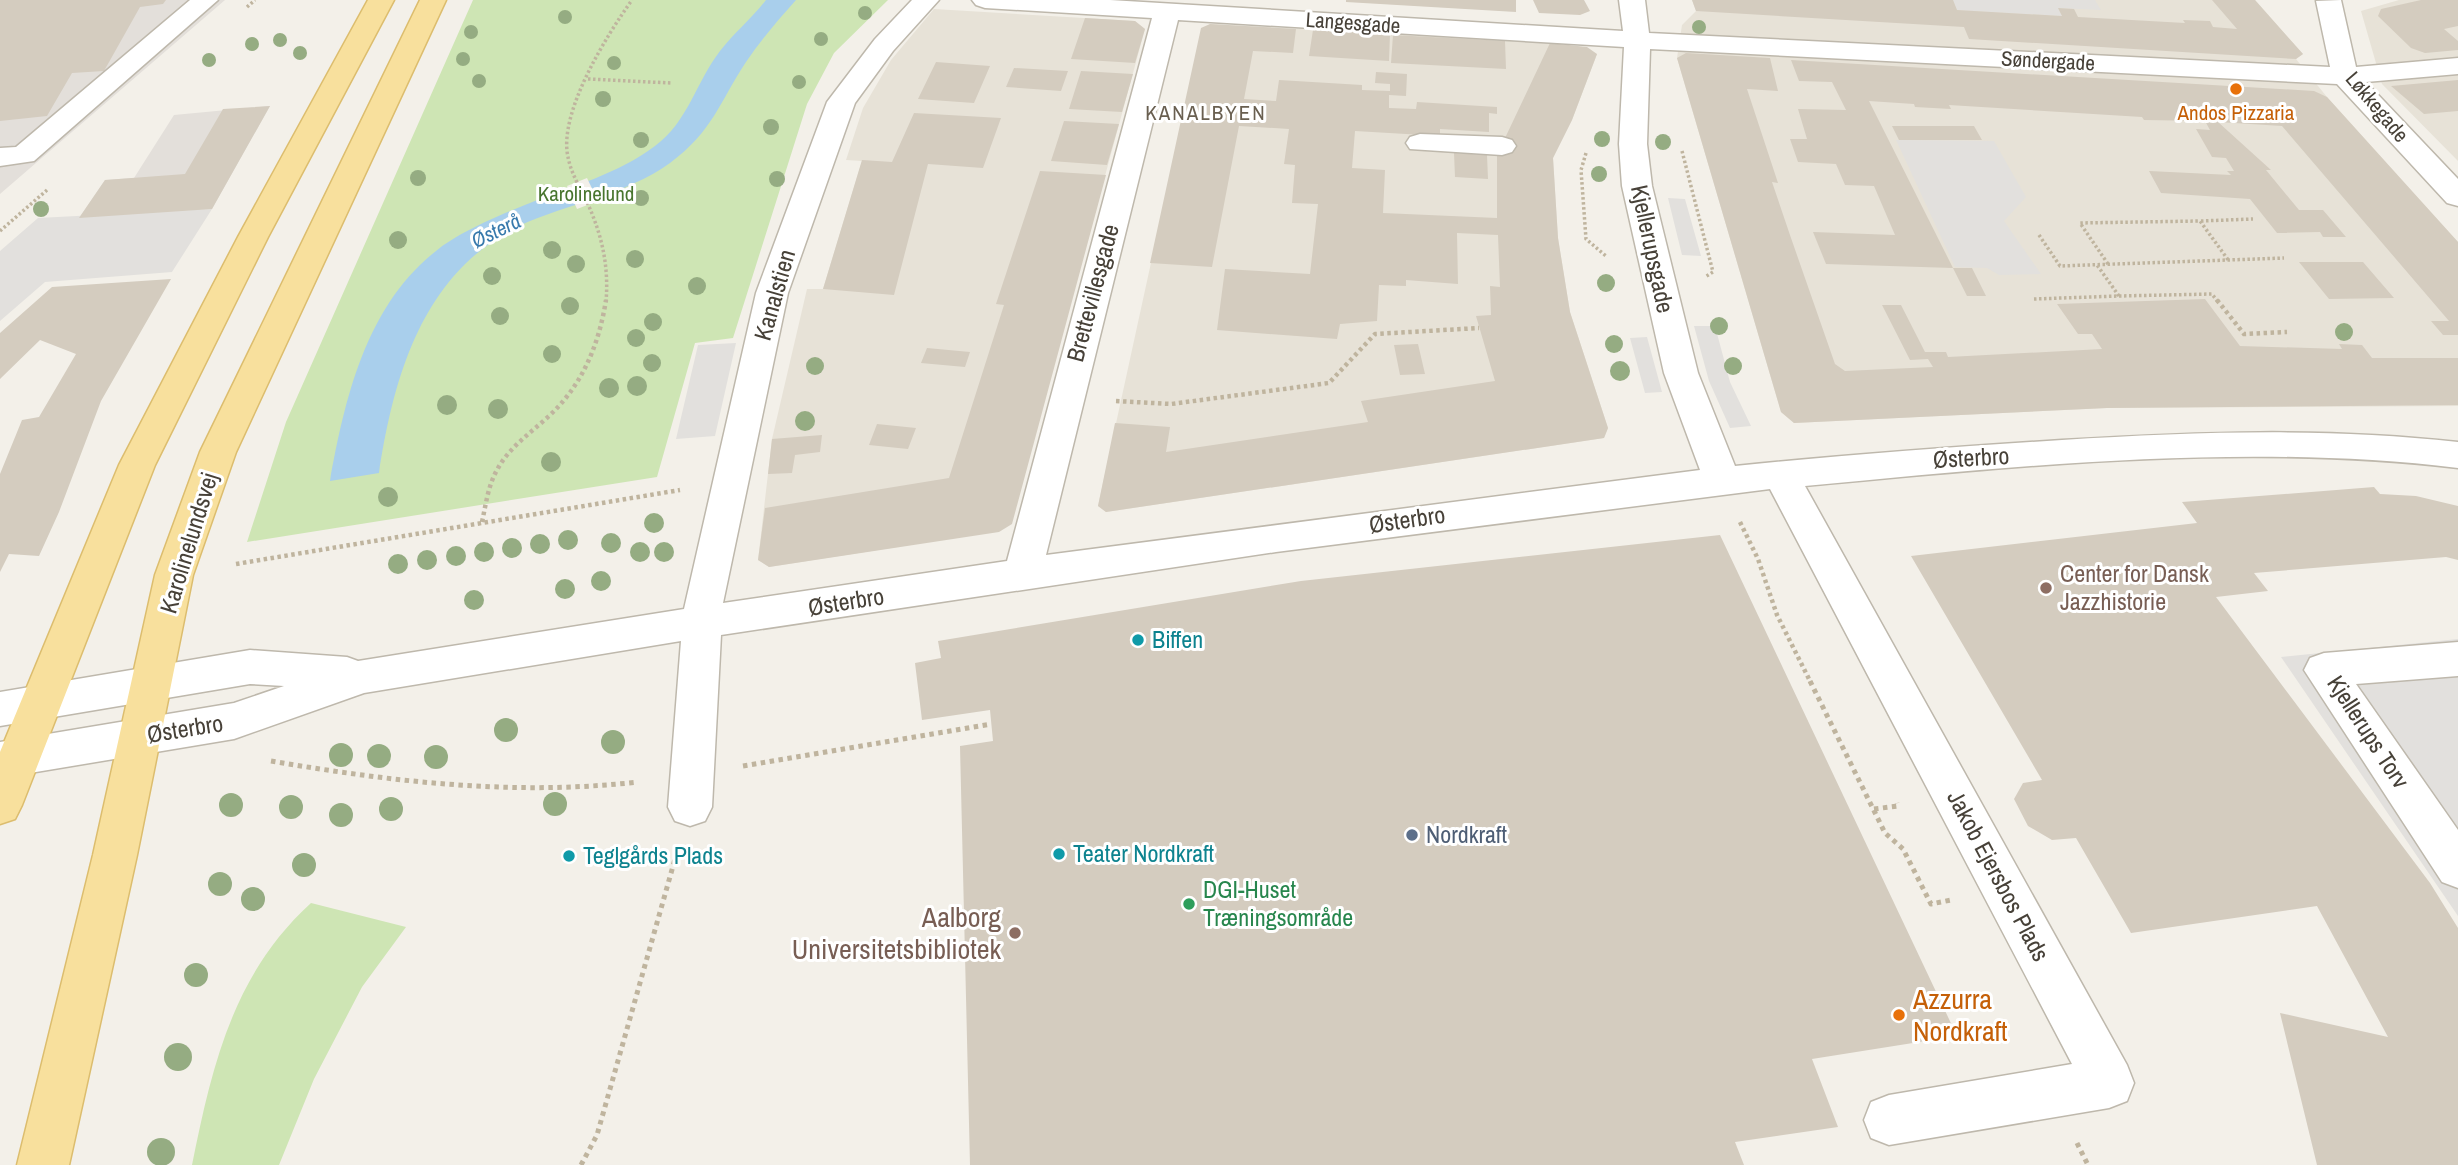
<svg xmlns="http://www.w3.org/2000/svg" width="2458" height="1165" viewBox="0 0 2458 1165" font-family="'Archivo Narrow',sans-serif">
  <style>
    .residential { fill: #e7e2d7 }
    .industrial { fill: #e3dfda }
    .green { fill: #cee5b4 }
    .parking { fill: #e2e0dd }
    .water { fill: #a9cfec }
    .pier { fill: #f3f0e9 }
    .building { fill: #d4ccbf }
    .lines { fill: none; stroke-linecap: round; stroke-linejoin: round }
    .minor-casing { stroke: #beb8ac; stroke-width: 3 }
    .major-casing { stroke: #dcbd6e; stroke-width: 3 }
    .path-far2 { stroke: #bfb49e; stroke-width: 3.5; stroke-dasharray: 2.5 2.5; stroke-linecap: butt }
    .path-far1 { stroke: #bfb49e; stroke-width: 4.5; stroke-dasharray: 3.5 3.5; stroke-linecap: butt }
    .path { stroke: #bfb49e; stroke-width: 5; stroke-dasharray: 4.5 4.5; stroke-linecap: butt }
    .minor { fill: #fff; fill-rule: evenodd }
    .major { fill: #f8e09d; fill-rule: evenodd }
    .tree { fill: #95ac82 }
    .food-dot { fill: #e8710a; stroke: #fff; stroke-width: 2.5 }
    .education-dot { fill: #8d6e63; stroke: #fff; stroke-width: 2.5 }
    .culture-dot { fill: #0f9aa8; stroke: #fff; stroke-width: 2.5 }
    .service-dot { fill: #5c6f8a; stroke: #fff; stroke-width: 2.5 }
    .leisure-dot { fill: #2e9e5b; stroke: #fff; stroke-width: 2.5 }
    .labels { text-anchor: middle; stroke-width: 6; stroke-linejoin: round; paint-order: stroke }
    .far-street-label { font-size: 21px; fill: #474138; stroke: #fff }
    .far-neighbourhood-label { font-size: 21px; letter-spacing: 2px; fill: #695f50; stroke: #fff }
    .far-food-label { font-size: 21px; fill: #c56008; stroke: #fff }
    .far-park-label { font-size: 21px; fill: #48752e; stroke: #fff }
    .far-water-label { font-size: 21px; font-style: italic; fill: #3779ac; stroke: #fff }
    .street-label { font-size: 24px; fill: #474138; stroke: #fff }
    .education-label { font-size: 24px; fill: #785e54; stroke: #fff; text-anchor: start }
    .culture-label { font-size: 24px; fill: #0d838f; stroke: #fff; text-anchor: start }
    .service-label { font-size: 24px; fill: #4e5e75; stroke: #fff; text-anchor: start }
    .leisure-label { font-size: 24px; fill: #27864d; stroke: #fff; text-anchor: start }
    .near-education-label { font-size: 28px; fill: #785e54; stroke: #fff; text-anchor: end }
    .near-food-label { font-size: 28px; fill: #c56008; stroke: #fff; text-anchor: start }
  </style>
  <rect width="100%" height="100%" fill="#f3f0e9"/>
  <path class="residential" d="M1692 0H2255L2303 54 2296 59 2327 97 2458 242V406L2107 408 1794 423 1781 412 1677 58 1682 25 1696 11Z
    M2399 0H2458V161L2382 84 2361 11Z
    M934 9 1135 21 1145 29 1047 389 897 547 769 567 758 560 772 439 807 289H823L862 161 846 160 863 108 891 60Z
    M1210 24 1550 43 1597 54 1572 120 1553 158 1558 238 1570 312 1608 428 1604 438 1106 512 1098 506 1198 47Z"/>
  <path class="industrial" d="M0 0H225L0 194Z
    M270 106 212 209 79 218 105 180 134 178 174 115Z"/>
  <path class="green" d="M473 0H888L834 53 807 104 733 338 695 343 657 477 247 542 286 422Z
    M311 903 406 927 362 987 314 1079 279 1165H192C212 1066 233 974 311 903Z"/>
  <path class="parking" d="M1953 0H2095L2101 10 2058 8 2062 16 1957 10Z
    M1896 140 1994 141 2026 197 2004 221 2041 274 1999 275 1987 268 1955 267Z
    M1668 198 1685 199 1701 256 1682 255Z
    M212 209 172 272 45 282 0 321V251L38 218Z
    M1694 326H1715L1730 382 1751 426 1730 428 1709 381Z
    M1647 337 1662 392 1645 393 1630 338Z
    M736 343 715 436 676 439 698 345Z
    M2458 639V916L2281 657Z"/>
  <path class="water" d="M766 0H796C778 20 761 40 746 62 719 103 713 131 670 163 626 195 568 203 519 226 423 273 394 375 379 473L330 481C345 398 366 306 436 251 459 232 502 214 530 203 572 186 618 174 655 146 688 122 696 82 720 51 734 33 752 18 766 0Z"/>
  <path class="pier" d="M587 178 598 201 577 209 567 186Z"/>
  <path class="building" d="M0 0H166L163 4 140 7 104 71 72 73 47 116 0 121Z
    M1346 0H1516V12L1346 2Z
    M1533 0H1584L1590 11 1580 15 1539 13Z
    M1692 0H1953L1957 10 2062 16 2058 8 2074 9 2078 17 2185 23 2183 20 2210 21 2213 27 2237 29 2212 0H2255L2303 54 2296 59 1969 39 1964 27 1696 11Z
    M2421 0H2458V26L2444 29 2458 41V50L2425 53 2411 48 2378 16 2381 9Z
    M1085 18 1135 21 1145 29 1135 63 1071 59Z
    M1210 24 1296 29 1293 53 1253 51 1244 99 1276 101 1279 80 1362 85V90L1390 91V84L1375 83 1376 72 1407 74 1406 96 1389 95V108L1416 109 1417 102 1497 107V114L1489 113V132L1440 129V136L1355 131 1352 168 1385 170 1383 213 1497 218V155L1550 43 1587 47 1597 54 1572 120 1553 158 1558 238 1570 312 1608 428 1604 438 1106 512 1098 506 1115 423 1170 427 1166 452 1368 422 1361 401 1495 381 1476 316 1491 315 1490 286 1500 287 1498 235 1457 233 1458 284 1406 280V286L1379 285 1377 321 1340 324 1337 339 1217 330 1225 269 1310 274 1318 204 1292 203 1295 165 1284 164 1289 129 1239 126 1212 267 1150 263 1201 28Z
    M1313 30 1390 34 1389 61 1309 56Z
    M1393 35 1505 41 1506 69 1391 63Z
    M1686 53 1770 58 1778 91 1747 89 1778 183 1772 182 1791 238 1835 364 1845 371 1933 367 1928 359 1910 360 1882 305H1901L1925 352H1946L1948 357 2102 349 2092 334H2078L2057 304 2205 299 2240 346 2342 349 2339 344 2362 345 2372 358H2458V405L2107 408 1794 423 1781 412 1677 58Z
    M1791 60 2314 91 2327 97 2458 242V335H2443L2431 321H2449L2282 126 2218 122 2271 170H2266L2299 210H2323L2346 237H2323L2320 232 2277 233 2250 199 2161 193 2149 171 2231 175 2227 171H2234L2226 158 2212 157 2196 129 2210 130 2205 121 2144 120 2142 117 1949 105 1951 109 1915 107 1914 104 1869 101 1953 268 1826 264 1813 232 1895 235 1874 186 1845 185 1836 164 1798 162 1790 139H1807L1798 109 1846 110 1832 82 1799 81Z
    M936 62 990 66 974 103 918 99Z
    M1014 68 1068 71 1061 91 1006 87Z
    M1081 71 1133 74 1122 112 1069 109Z
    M2458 80V111L2424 114 2391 86Z
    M270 106 212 209 79 218 105 180 185 174 223 109Z
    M914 113 1001 118 983 168 928 164 894 295 823 289 862 160 892 162Z
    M1064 121 1119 124 1107 165 1051 161Z
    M1892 126H1974L1982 140H1899Z
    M1454 153 1487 155 1488 179 1455 177Z
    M1040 171 1106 175 1012 524 999 532 769 567 758 560 765 508 949 478 1004 305 996 304Z
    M2299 262H2363L2394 298 2329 299Z
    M1953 268H1972L1986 296H1967Z
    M171 279 101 401 59 512 39 556 9 554 0 572V474L22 420 39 417 76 354 40 340 0 379V333L52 287Z
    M1418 344 1425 374 1400 375 1394 345Z
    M927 348 970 352 965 367 921 363Z
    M877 424 916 428 908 449 869 445Z
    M822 435 820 452 795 455 792 473 768 474 772 439Z
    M2374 487 2380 494 2416 496 2458 506V560L2446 557 2254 573 2268 591 2216 597 2430 883 2458 928V1165H2317L2280 1013 2388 1037 2317 906 2131 933 2076 838 2052 840 2028 826 2014 799 2023 783 2042 780 1911 556 2197 523 2182 502Z
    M1720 535 1957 1036 1812 1059 1838 1127 1735 1142 1744 1165H970L960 746 993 741 990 710 922 720 915 663 941 658 938 641 1301 581Z"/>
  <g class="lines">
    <defs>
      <path id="minor" d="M190 0H218L34 161 0 166V148L16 147Z
        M912 0H939L893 51 855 103 788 293 723 603 1007 561 1152 18 985 8 976 5 972 0H1110L1623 31 1619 0H1645L1649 33 2330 67 2316 1 2341 0 2356 67 2458 58V74L2366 82 2458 179V206L2447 203 2337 84 1650 49 1647 144 1652 186 1698 373 1735 466C1843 455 1953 447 2062 440 2194 432 2326 427 2458 442V468C2244 442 2019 466 1805 486L2127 1065 2134 1083 2127 1101 2109 1108 1889 1145 1871 1138 1864 1120 1871 1102 1889 1095 2072 1064 1770 489 1276 552 721 635 712 807 705 821 690 826 675 821 668 807 681 641 364 693 234 739 0 778V742L234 703 284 686 250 684 0 726V692L250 650 347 657 358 661 684 609 756 293 827 102 875 39ZM1178 20 1624 47 1619 144 1622 186 1664 373 1700 470 1046 555Z
        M1420 134 1502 137 1512 140 1516 146 1512 152 1502 155 1410 149 1406 143 1410 137Z
        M2458 642V676L2356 684 2458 830V888L2442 882 2304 670 2310 658 2324 653Z"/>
      <path id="major" d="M368 0H394L268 237 155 465 22 805 15 819 0 824V752L119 465 238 237Z
        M420 0H446L236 452 193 575 137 855 69 1165H17L93 855 155 575 200 452Z"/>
    </defs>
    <use href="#minor" class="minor-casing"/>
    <use href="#major" class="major-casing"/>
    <path class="path-far2" d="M247 7 255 0
      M588 79 671 83
      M1682 151 1713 272 1705 277
      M1586 153 1581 170 1586 239 1606 256
      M2201 221 2253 219
      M0 231 47 190
      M2039 235 2060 266 2284 258
      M2108 264 2080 223 2200 221 2229 261
      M2119 296 2212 294 2218 302
      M2034 299 2119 296 2097 265
      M606 302C609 266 602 235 587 202 580 188 571 173 568 157 558 113 607 35 632 0"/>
    <path class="path-far1" d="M2217 300 2244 334 2287 332
      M1116 401 1171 404 1329 383 1375 334 1479 328
      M482 522C486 504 488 486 497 470 509 447 531 433 550 415 583 384 599 344 606 300
      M1740 522 1758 559 1777 615 1811 683
      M236 564 680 490"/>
    <path class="path" d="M1810 681 1885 833 1903 849 1931 904 1951 900
      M271 761C394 782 514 796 638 782
      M743 766 991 724
      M1874 809 1898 806 1897 803
      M2077 1143 2088 1165
      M581 1165 597 1135 677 852"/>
    <use href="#minor" class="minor"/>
    <use href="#major" class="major"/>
  </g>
  <g class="tree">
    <circle cx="865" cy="13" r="7"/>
    <circle cx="565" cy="17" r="7"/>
    <circle cx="1699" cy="27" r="7"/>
    <circle cx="471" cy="32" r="7"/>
    <circle cx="821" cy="39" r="7"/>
    <circle cx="280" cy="40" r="7"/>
    <circle cx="252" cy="44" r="7"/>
    <circle cx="300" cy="53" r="7"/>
    <circle cx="463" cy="59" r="7"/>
    <circle cx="209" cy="60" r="7"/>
    <circle cx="614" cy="63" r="7"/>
    <circle cx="479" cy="81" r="7"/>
    <circle cx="799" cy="82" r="7"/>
    <circle cx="603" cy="99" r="8"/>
    <circle cx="771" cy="127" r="8"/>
    <circle cx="1602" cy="139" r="8"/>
    <circle cx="641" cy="140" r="8"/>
    <circle cx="1663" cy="142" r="8"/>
    <circle cx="1599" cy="174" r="8"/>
    <circle cx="418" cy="178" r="8"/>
    <circle cx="777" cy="179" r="8"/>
    <circle cx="641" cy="198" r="8"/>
    <circle cx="41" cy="209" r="8"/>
    <circle cx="398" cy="240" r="9"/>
    <circle cx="552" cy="250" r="9"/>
    <circle cx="635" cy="259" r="9"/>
    <circle cx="576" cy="264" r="9"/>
    <circle cx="492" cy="276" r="9"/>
    <circle cx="1606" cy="283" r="9"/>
    <circle cx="697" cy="286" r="9"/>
    <circle cx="570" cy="306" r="9"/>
    <circle cx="500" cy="316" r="9"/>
    <circle cx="653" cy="322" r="9"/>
    <circle cx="1719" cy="326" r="9"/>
    <circle cx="2344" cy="332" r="9"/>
    <circle cx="636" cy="338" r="9"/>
    <circle cx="1614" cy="344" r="9"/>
    <circle cx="552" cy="354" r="9"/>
    <circle cx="652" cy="363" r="9"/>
    <circle cx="815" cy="366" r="9"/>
    <circle cx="1733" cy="366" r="9"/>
    <circle cx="1620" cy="371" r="10"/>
    <circle cx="637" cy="386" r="10"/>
    <circle cx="609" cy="388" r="10"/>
    <circle cx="447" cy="405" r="10"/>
    <circle cx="498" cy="409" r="10"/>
    <circle cx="805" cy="421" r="10"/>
    <circle cx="551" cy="462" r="10"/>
    <circle cx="388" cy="497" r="10"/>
    <circle cx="654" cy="523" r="10"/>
    <circle cx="568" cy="540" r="10"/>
    <circle cx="611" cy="543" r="10"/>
    <circle cx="540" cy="544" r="10"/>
    <circle cx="512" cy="548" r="10"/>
    <circle cx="484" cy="552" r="10"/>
    <circle cx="640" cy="552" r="10"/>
    <circle cx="664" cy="552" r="10"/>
    <circle cx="456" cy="556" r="10"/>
    <circle cx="427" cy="560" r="10"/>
    <circle cx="398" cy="564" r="10"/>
    <circle cx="601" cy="581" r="10"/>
    <circle cx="565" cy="589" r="10"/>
    <circle cx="474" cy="600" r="10"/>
    <circle cx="506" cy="730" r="12"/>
    <circle cx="613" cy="742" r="12"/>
    <circle cx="341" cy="755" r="12"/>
    <circle cx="379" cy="756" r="12"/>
    <circle cx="436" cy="757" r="12"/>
    <circle cx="555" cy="804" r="12"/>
    <circle cx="231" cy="805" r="12"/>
    <circle cx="291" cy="807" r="12"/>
    <circle cx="391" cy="809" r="12"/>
    <circle cx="341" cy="815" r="12"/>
    <circle cx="304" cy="865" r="12"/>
    <circle cx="220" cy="884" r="12"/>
    <circle cx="253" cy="899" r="12"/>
    <circle cx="196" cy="975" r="12"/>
    <circle cx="178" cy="1057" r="14"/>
    <circle cx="161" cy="1152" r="14"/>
  </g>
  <g class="food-dot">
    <circle cx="2236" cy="89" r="7"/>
    <circle cx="1899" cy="1015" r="7"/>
  </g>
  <g class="education-dot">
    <circle cx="2046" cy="588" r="7"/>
    <circle cx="1015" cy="933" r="7"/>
  </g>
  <g class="culture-dot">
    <circle cx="1138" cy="640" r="7"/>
    <circle cx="1059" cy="854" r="7"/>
    <circle cx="569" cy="856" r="7"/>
  </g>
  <circle class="service-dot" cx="1412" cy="835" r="7"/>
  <circle class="leisure-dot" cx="1189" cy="904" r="7"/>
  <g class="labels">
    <g class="far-street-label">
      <text transform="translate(1353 23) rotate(4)" y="7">Langesgade</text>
      <text transform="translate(2048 61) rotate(3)" y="7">Søndergade</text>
      <text transform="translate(2377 107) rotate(50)" y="7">Løkkegade</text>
    </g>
    <g class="far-neighbourhood-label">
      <text x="1206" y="120">KANALBYEN</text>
    </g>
    <g class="far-food-label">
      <text x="2236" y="120">Andos Pizzaria</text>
    </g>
    <g class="far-park-label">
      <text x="586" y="201">Karolinelund</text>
    </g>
    <g class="far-water-label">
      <text transform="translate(496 231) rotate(-26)" y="7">Østerå</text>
    </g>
    <g class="street-label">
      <text transform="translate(1652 249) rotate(78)" y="8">Kjellerupsgade</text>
      <text transform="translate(1093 293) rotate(-75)" y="8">Brettevillesgade</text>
      <text transform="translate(775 295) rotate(-74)" y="8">Kanalstien</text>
      <text transform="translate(1971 458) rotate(-3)" y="8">Østerbro</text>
      <text transform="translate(1407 520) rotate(-8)" y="8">Østerbro</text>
      <text transform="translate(189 543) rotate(-73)" y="8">Karolinelundsvej</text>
      <text transform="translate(846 602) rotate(-9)" y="8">Østerbro</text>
      <text transform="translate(185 729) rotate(-9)" y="8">Østerbro</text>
      <text transform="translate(2368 732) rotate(57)" y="8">Kjellerups Torv</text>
      <text transform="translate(1998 876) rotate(62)" y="8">Jakob Ejersbos Plads</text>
    </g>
    <g class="education-label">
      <text x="2060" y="582">Center for Dansk<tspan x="2060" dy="28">Jazzhistorie</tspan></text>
    </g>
    <g class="culture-label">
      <text x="1152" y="648">Biffen</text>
      <text x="1073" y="862">Teater Nordkraft</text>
      <text x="583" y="864">Teglgårds Plads</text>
    </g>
    <g class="service-label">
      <text x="1426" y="843">Nordkraft</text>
    </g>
    <g class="leisure-label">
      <text x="1203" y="898">DGI-Huset<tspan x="1203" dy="28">Træningsområde</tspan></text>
    </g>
    <g class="near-education-label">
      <text x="1001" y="927">Aalborg<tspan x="1001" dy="32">Universitetsbibliotek</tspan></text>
    </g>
    <g class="near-food-label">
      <text x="1913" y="1009">Azzurra<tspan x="1913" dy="32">Nordkraft</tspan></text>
    </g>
  </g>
</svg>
